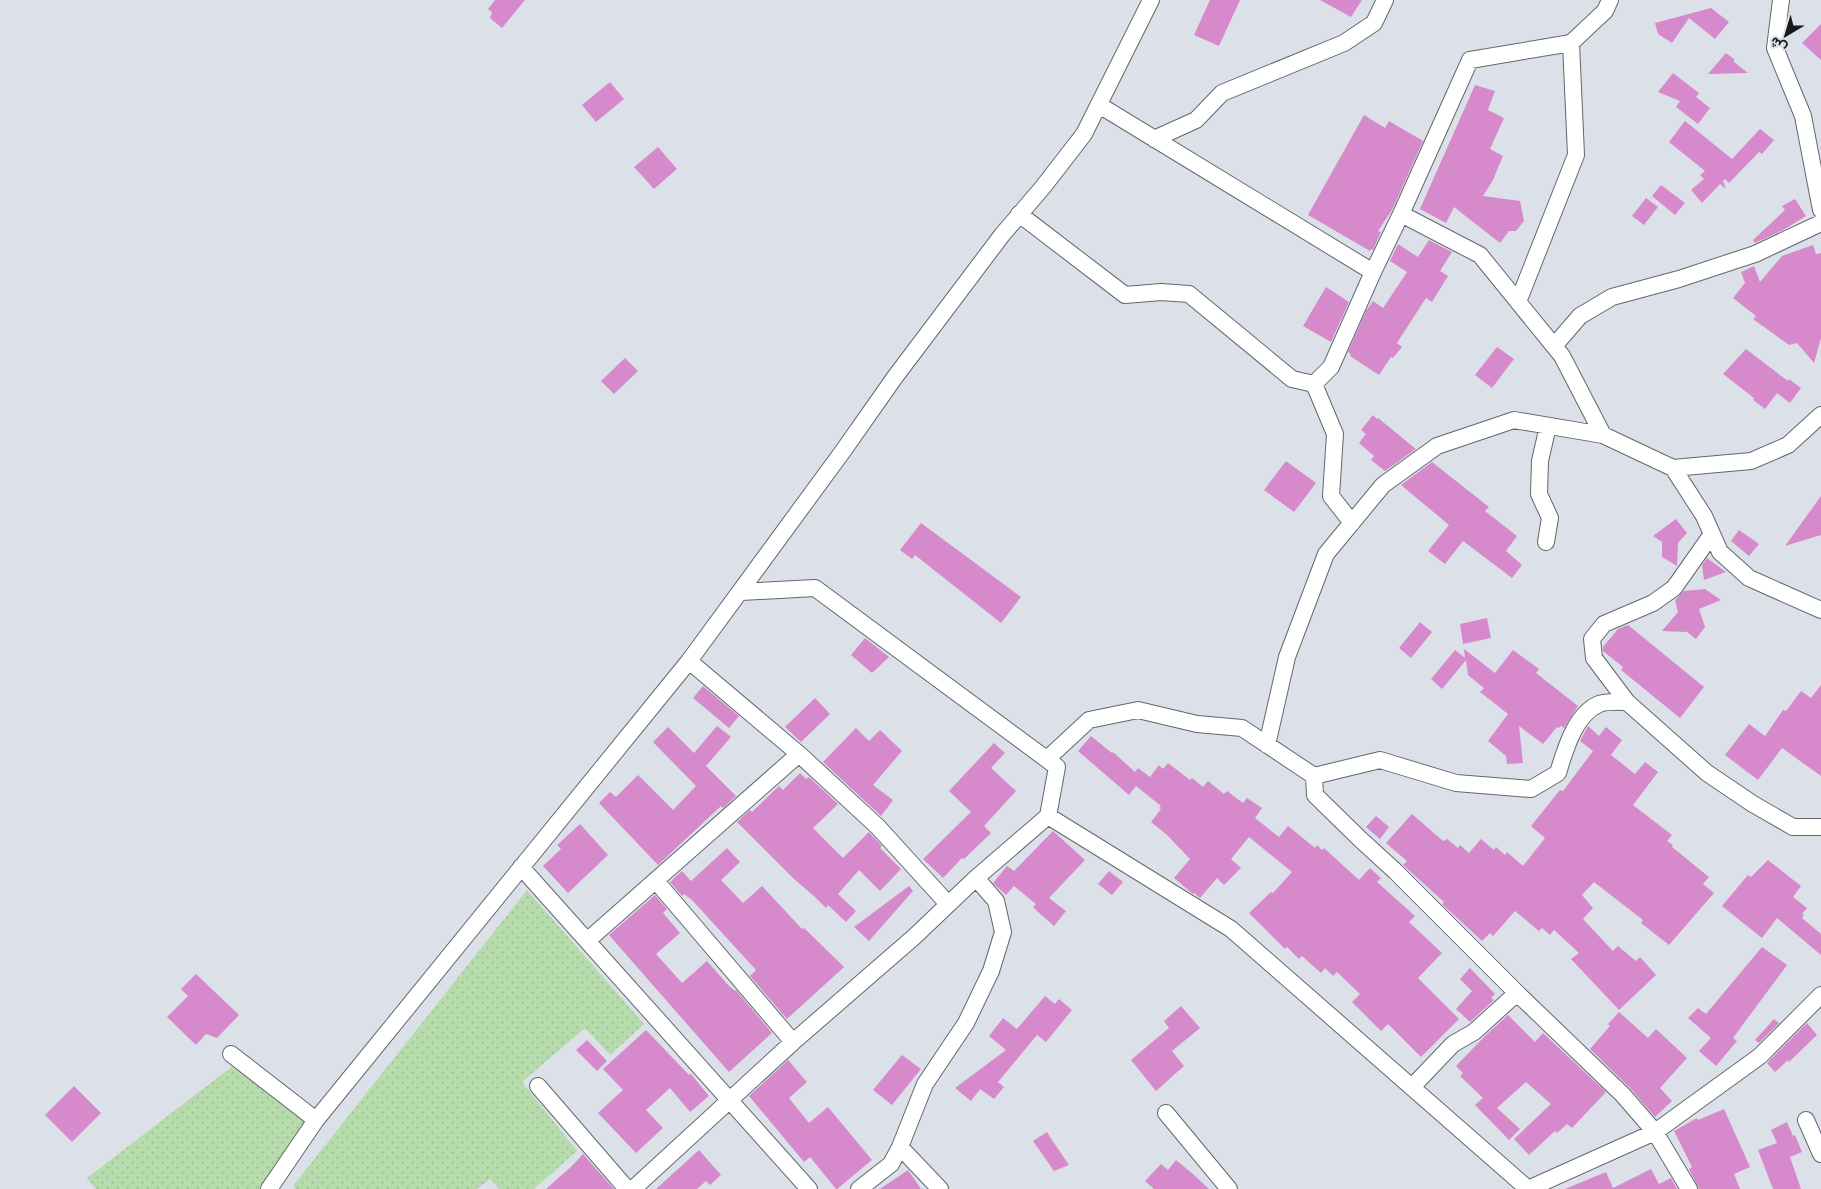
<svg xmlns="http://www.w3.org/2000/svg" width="1821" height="1189" viewBox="0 0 1821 1189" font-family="'Source Sans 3',Vazirmatn,sans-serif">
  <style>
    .green { fill: url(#green-dots) }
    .building { fill: #d689cb }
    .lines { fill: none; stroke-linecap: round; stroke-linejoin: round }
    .street-casing { stroke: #62676e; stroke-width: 18 }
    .street { stroke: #fff; stroke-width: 16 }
  </style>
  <defs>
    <pattern id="green-dots" width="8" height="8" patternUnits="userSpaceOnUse" patternTransform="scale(1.25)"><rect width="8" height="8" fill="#b6dcac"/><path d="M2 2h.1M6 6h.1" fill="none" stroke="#9cbc93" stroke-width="1.8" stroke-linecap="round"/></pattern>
  </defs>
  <rect width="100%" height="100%" fill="#dce1e9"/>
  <path class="green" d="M527 890 644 1024 610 1055 585 1028 522 1082 577 1151 534 1189H499L490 1179 477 1189H296L293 1186Z
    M234 1065 307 1124 261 1189H96L87 1178Z"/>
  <path class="building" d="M495 0H525L502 28 490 18 492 12 488 9Z
    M1210 0H1240L1219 46 1194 35Z
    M1320 0H1362L1351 17Z
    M1711 8 1729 22 1715 39 1689 18 1672 43 1658 34 1655 23Z
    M1821 24V60L1802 43Z
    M1726 53 1734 59V62L1748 73 1708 74Z
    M1673 73 1699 93 1696 97 1710 108 1698 124 1676 107 1680 101 1658 92Z
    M610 82 624 99 596 122 582 105Z
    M1475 85 1495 91 1488 110 1504 118 1490 149 1503 156 1493 180 1483 196 1520 201 1524 221 1516 231H1509L1500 243 1454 207 1446 223 1420 209Z
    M1364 115 1385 128 1389 121 1423 141 1392 210 1378 231 1381 232 1373 250 1371 249 1370 251 1308 215Z
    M1685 121 1732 159 1760 129 1774 140 1762 154 1759 152 1729 183 1725 179 1723 181 1726 189 1720 184 1702 203 1691 190 1704 179 1700 175 1705 171 1669 142Z
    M658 147 677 169 654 189 634 167Z
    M1661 185 1685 203 1675 215 1652 196Z
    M1646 198 1658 207 1644 225 1632 216Z
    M1795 199 1806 216 1783 230 1755 243 1753 240 1785 210 1782 206Z
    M1429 240 1452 252 1440 271 1448 276 1432 302 1426 298 1397 343 1402 347 1393 358 1391 357 1379 375 1350 356 1351 354 1348 352 1366 311 1373 301 1383 308 1407 272 1390 261 1398 244 1418 257Z
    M1813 245 1816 254 1821 253V338L1814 363 1797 343 1789 345 1753 319 1756 316 1733 298 1745 283 1741 272 1754 266 1760 282 1782 256Z
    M1326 287 1349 302 1331 342 1303 326Z
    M1497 347 1514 359 1492 388 1475 375Z
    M1746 349 1788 381 1789 379 1801 388 1790 403 1777 393 1765 409 1753 400 1754 398 1723 374Z
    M625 358 638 371 614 394 601 381Z
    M1373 415 1377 419 1378 418 1416 449 1385 471 1371 460 1374 456 1359 443 1366 434 1361 430Z
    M1286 461 1316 483 1294 512 1264 490Z
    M1432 462 1489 507 1485 511 1517 536 1506 551 1522 565 1512 578 1463 541 1445 564 1428 551 1449 525 1401 485Z
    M1821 496V535L1785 546Z
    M1676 519 1687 533 1678 543 1677 566 1662 557V542L1653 536Z
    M921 523 1021 597 1001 623 915 555 912 559 900 550Z
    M1739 530 1759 544 1749 556 1731 541Z
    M1707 558 1726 572 1704 580 1702 565Z
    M1705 589 1721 600 1699 609 1705 627 1696 639 1687 632 1662 631 1678 612 1675 600 1684 591Z
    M1487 618 1491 638 1463 644 1460 624Z
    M1420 622 1432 632 1411 658 1399 648Z
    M1628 625 1704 687 1680 718 1621 670 1623 667 1603 651V647L1618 629Z
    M865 638 889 657 872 673 851 655Z
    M1464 649 1495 673 1513 650 1539 669 1536 673 1578 706 1564 728 1561 726 1559 728 1557 727 1543 744 1519 726 1523 763 1507 764 1506 756 1488 741 1508 714 1480 692 1484 688 1468 675 1466 660 1442 689 1431 679 1455 650 1465 658Z
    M1821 685V776L1782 748 1758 780 1725 755 1749 724 1765 736 1783 710 1786 711 1801 691 1811 698Z
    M703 686 739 716 729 728 693 698Z
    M815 698 830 714 801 742 785 727Z
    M717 726 731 737 706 766 736 796 723 808 721 806 658 865 599 803 610 792 616 797 638 775 673 810 696 786 653 742 668 727 694 753Z
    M1588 726 1599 736 1606 727 1622 740 1611 755 1635 774 1645 762 1658 772 1633 805 1672 835 1667 841 1673 845 1672 847 1709 877 1703 884 1714 893 1669 945 1641 923 1643 920 1594 882 1582 895 1593 908 1583 919 1613 951 1618 946 1636 961 1640 957 1656 975 1619 1010 1571 959 1579 953 1554 930 1550 935 1542 928 1539 931 1515 911 1493 936 1490 933 1482 941 1442 904 1444 902 1403 865 1407 861 1386 843 1412 814 1443 841 1447 839 1458 848 1460 845 1469 853 1481 839 1494 850 1496 847 1505 855 1507 852 1523 866 1545 838 1531 826 1560 790 1563 791 1593 751 1580 741Z
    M856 728 869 741 880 730 902 751 873 785 893 800 881 816 823 762Z
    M1091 736 1112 753 1113 752 1135 772 1138 768 1150 777 1159 765 1163 769 1168 763 1190 780 1192 778 1203 787 1208 781 1224 794 1227 791 1243 803 1247 798 1262 808 1255 818 1279 837 1288 826 1315 848 1317 845 1322 850 1324 848 1359 880 1370 868 1381 878 1377 882 1415 916 1409 922 1442 953 1418 978 1459 1019 1421 1057 1388 1024 1381 1031 1352 1002 1360 994 1337 972 1333 976 1325 968 1321 973 1302 956 1299 959 1287 947 1285 949 1249 913 1271 892 1273 893 1292 872 1249 837 1231 859 1241 868 1224 885 1217 878 1200 898 1194 893 1193 894 1174 878 1190 859 1167 835 1151 822 1161 809 1159 808 1161 806 1136 786 1129 795 1078 751Z
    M994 743 1005 753 991 768 1016 791 984 826 991 833 964 859 962 858 943 878 923 859 971 812 949 791Z
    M800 773 806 779 809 777 838 804 813 828 843 858 869 832 882 846 880 848 901 869 880 891 859 870 838 894 856 911 846 922 828 905 826 908 815 897 794 879 737 822 750 810 752 812 779 786 783 790Z
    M1376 816 1389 827 1380 839 1366 827Z
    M580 824 608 855 568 893 543 866 561 849 557 845Z
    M1053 831 1085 860 1049 898 1066 911 1054 926 1037 911 1033 907 1036 904 1014 886 1006 895 993 883 1007 866 1014 871Z
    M727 848 740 862 721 880 743 903 762 886 802 929 804 928 844 967 787 1019 750 976 756 970 692 900 684 894 682 896 670 882 682 871 691 881Z
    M1768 860 1801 886 1793 897 1807 908 1802 914 1804 915 1802 918 1821 934V955L1777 918 1762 938 1722 906 1748 875 1751 877Z
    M1109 871 1123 882 1112 895 1098 884Z
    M909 886 913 891 869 941 854 927Z
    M655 895 667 909 663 913 680 933 656 954 682 983 707 961 728 985 735 991 736 990 772 1033 729 1072 609 935Z
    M1762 947 1787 965 1733 1038 1737 1041 1716 1066 1699 1051 1711 1038 1688 1018 1698 1008 1706 1014Z
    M1470 968 1495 994 1491 998 1494 1000 1470 1022 1456 1009 1472 991 1460 979Z
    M196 974 239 1015 217 1038 206 1034 196 1045 167 1017 188 996 181 989Z
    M1045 996 1055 1004 1059 999 1072 1010 1046 1042 1037 1035 998 1082 1004 1087 994 1099 980 1089 971 1101 955 1088 1006 1050 989 1036 1003 1018 1017 1029Z
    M1181 1006 1200 1028 1172 1051 1184 1066 1156 1091 1131 1060 1169 1028 1164 1021Z
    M1619 1012 1648 1038 1656 1029 1687 1058 1660 1088 1672 1101 1655 1117 1630 1088 1590 1049 1610 1026 1608 1024Z
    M1508 1015 1535 1042 1543 1033 1606 1092 1572 1128 1567 1124 1557 1133 1555 1131 1529 1155 1514 1139 1551 1104 1526 1082 1497 1108 1520 1129 1509 1140 1475 1105 1483 1098 1460 1076 1463 1073 1456 1066 1485 1036Z
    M1774 1019 1779 1023 1759 1043 1755 1040Z
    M1807 1023 1817 1035 1789 1062 1788 1060 1775 1072 1767 1063Z
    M646 1030 689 1075 691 1074 709 1096 690 1112 670 1088 646 1110 663 1128 636 1153 598 1113 623 1090 603 1069Z
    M587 1040 607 1061 597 1071 576 1050Z
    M902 1055 921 1069 892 1105 873 1090Z
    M788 1060 807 1082 789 1098 809 1123 828 1107 872 1160 837 1189H836L810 1157 804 1162 749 1096Z
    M74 1086 101 1113 72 1142 45 1115Z
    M1724 1109 1750 1167 1734 1174 1740 1189H1699L1689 1169 1692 1167 1674 1131 1697 1118 1698 1120Z
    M1787 1122 1793 1136 1795 1135 1802 1152 1790 1157 1801 1189H1773L1758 1150 1777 1143 1771 1130Z
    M1047 1132 1052 1140 1069 1165 1054 1171 1033 1141Z
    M699 1150 721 1175 710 1185 706 1181 697 1189H656Z
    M583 1154 614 1189H546L573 1165Z
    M1176 1160 1194 1175 1209 1189H1154L1145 1181 1161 1164 1168 1170Z
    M1651 1169 1659 1184 1671 1178 1677 1189H1565L1606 1172 1613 1188Z
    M908 1170 921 1189H880Z"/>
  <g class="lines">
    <defs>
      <path id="street" d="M1781 0 1775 48 1803 116 1821 210
        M1099 105 1373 272 1401 214 1480 255 1562 356 1603 435
        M1154 139 1196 120 1222 93 1344 43 1374 23 1385 0
        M1019 214 1125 295 1161 292 1189 294 1292 379 1314 384 1331 367 1373 272
        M1401 214 1470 60 1571 43
        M1518 302 1576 155 1571 43 1605 11 1610 0
        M1554 346 1580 316 1612 297 1679 279 1755 254 1821 223
        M1314 384 1335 434 1331 496 1352 523
        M1673 468 1704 516 1720 552 1749 578 1821 610
        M1546 542 1550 518 1539 494 1540 461 1548 426
        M689 661 799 754 878 827 948 904
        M1627 702 1594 658 1592 639 1604 624 1653 603 1674 588 1712 534
        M1267 745 1287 657 1326 554 1383 485 1437 446 1514 420 1603 435 1673 468 1751 461 1788 445 1821 415
        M1047 759 1089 720 1138 710 1197 724 1242 728 1314 776 1315 795 1360 839 1395 871 1517 993 1623 1095 1655 1132 1689 1189
        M1314 776 1380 760 1456 783 1531 789 1558 773C1565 750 1575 714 1599 704 1606 701 1619 702 1627 702L1707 773 1753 804 1793 827H1821
        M1048 816 1231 929 1528 1189
        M521 867 809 1189
        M656 881 793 1042
        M588 940 799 754
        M231 1054 316 1120
        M538 1086 627 1189
        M1412 1087 1453 1044 1474 1032 1517 993
        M1166 1113 1229 1189
        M1806 1120 1821 1154
        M900 1147 940 1189
        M269 1189 316 1120 689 661 843 451 895 377 1002 235 1043 187 1084 134 1151 0
        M633 1189 793 1042 914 937 976 878 1048 816 1057 767 815 588 741 592
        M859 1189 891 1164 900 1147 925 1084 966 1023 991 971 1003 932 996 901 976 878
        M1528 1189 1655 1132 1760 1056 1821 995"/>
    </defs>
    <use href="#street" class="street-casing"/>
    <use href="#street" class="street"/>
  </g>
  <g transform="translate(1786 35) rotate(218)" stroke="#dce1e9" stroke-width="4" paint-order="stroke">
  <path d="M0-4L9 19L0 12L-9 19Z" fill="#17191c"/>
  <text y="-8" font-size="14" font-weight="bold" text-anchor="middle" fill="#17191c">ش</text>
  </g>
</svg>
